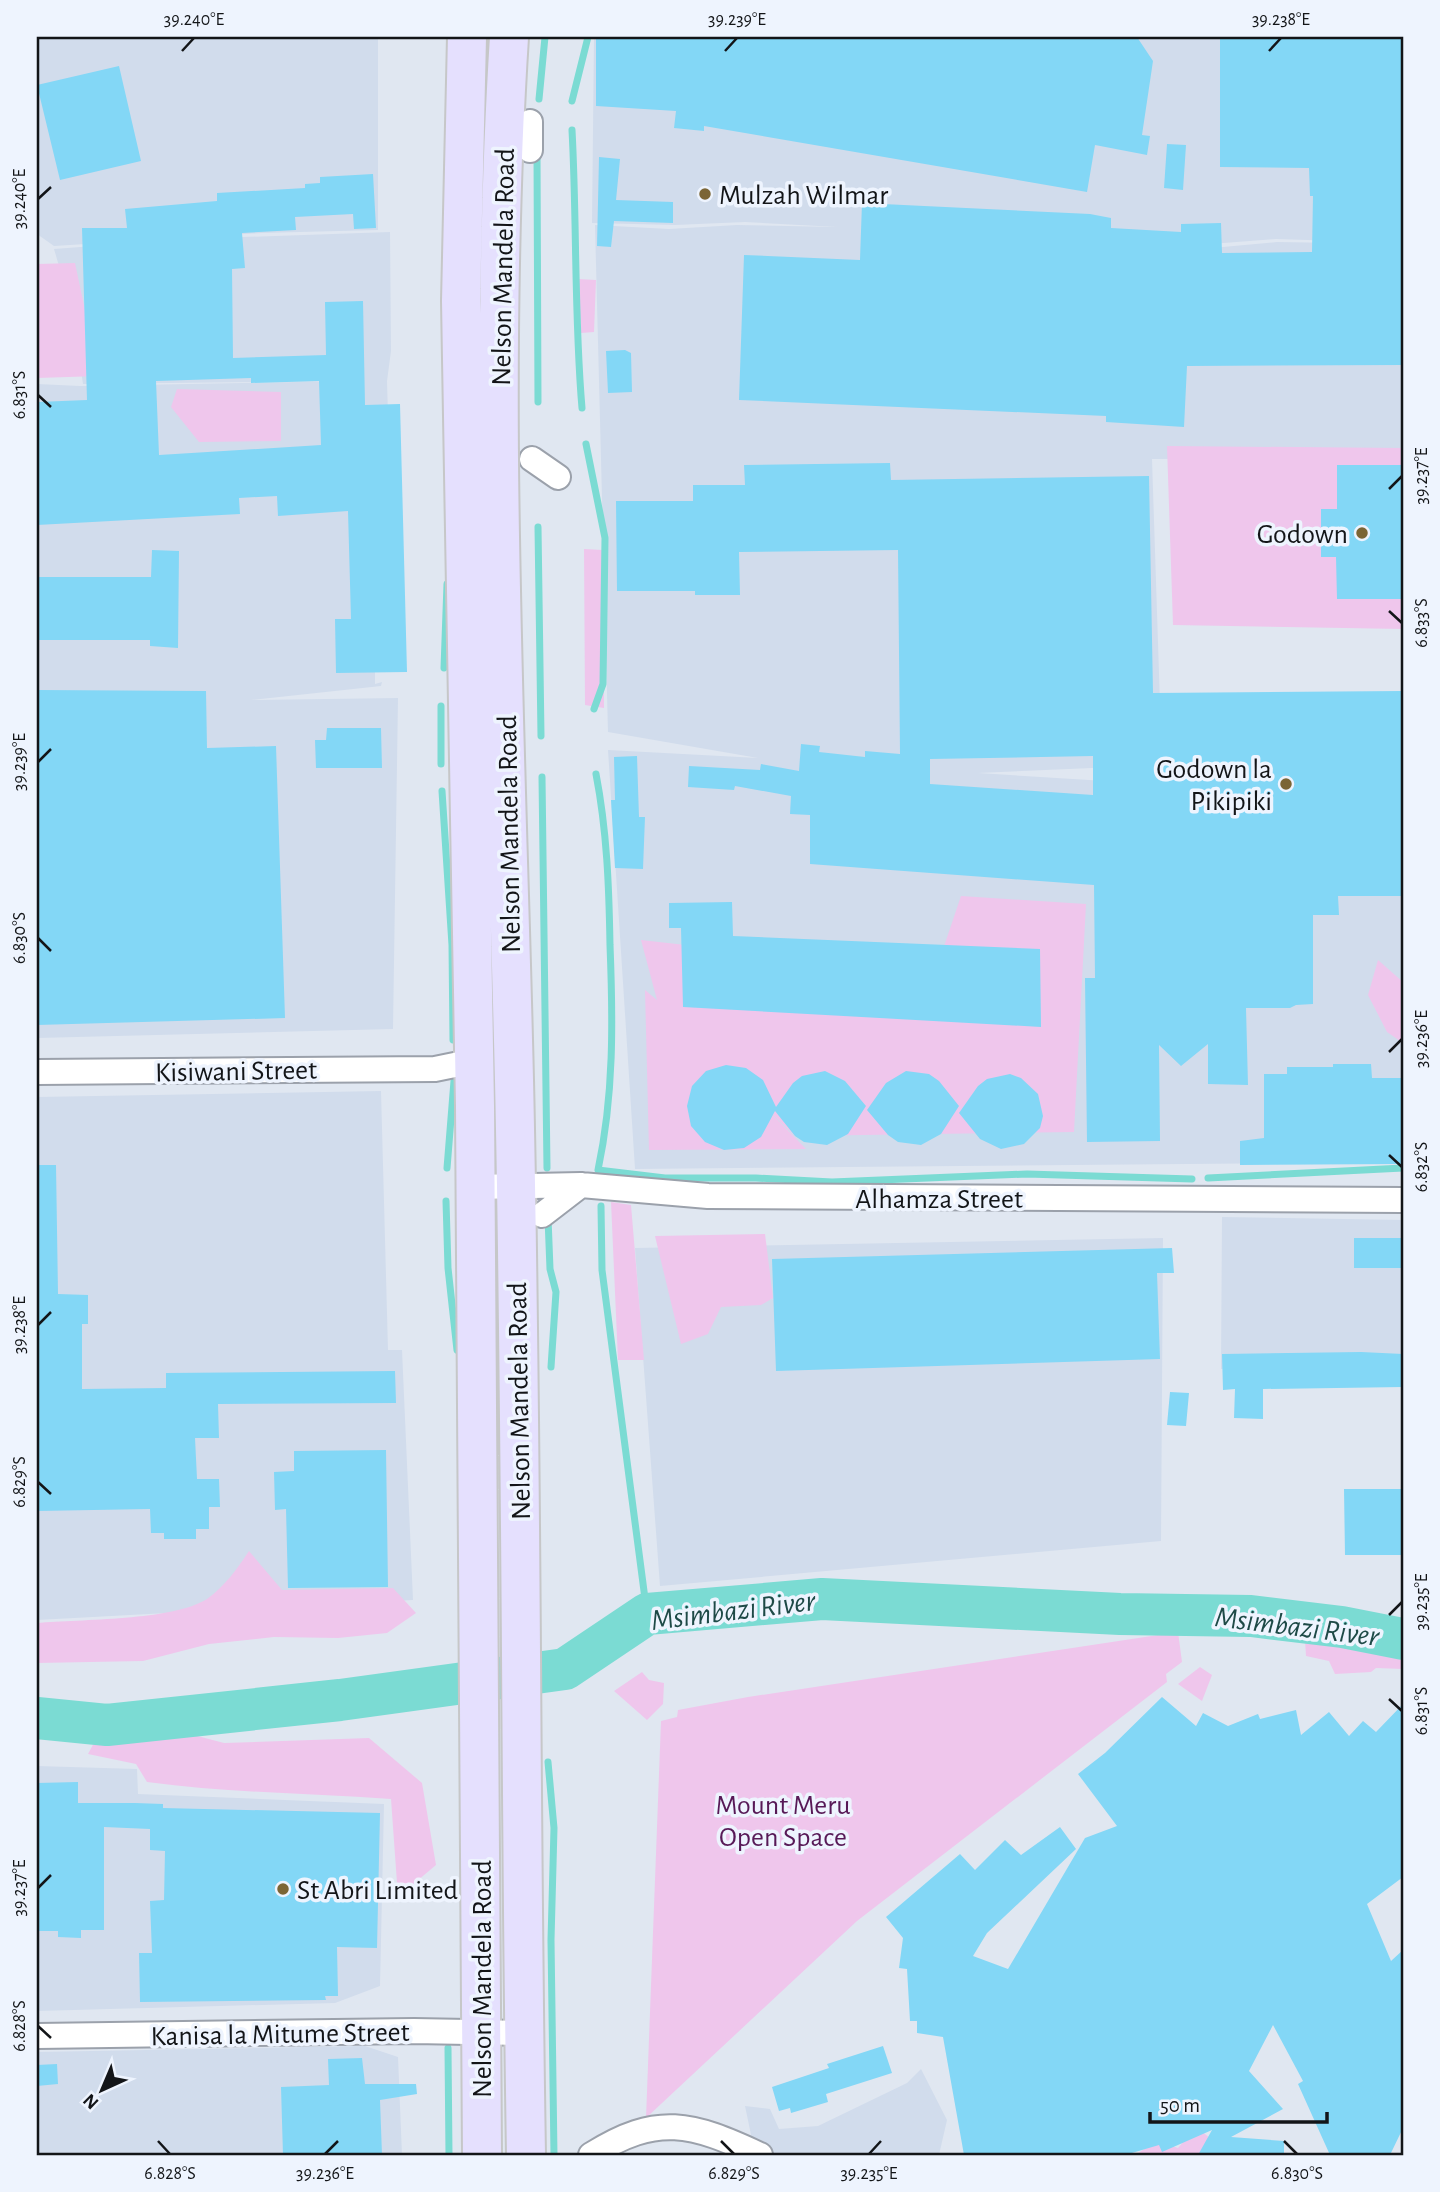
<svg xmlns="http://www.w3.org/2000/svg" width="1440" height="2192" viewBox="0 0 1440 2192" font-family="'Alegreya Sans',sans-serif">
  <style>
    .built { fill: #d1dcec }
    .green { fill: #efc6ec }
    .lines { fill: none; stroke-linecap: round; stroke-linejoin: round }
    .stream { stroke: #7bdbd3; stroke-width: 7 }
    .river { stroke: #7bdbd3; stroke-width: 42 }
    .building { fill: #83d7f6; fill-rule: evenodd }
    .street-casing { stroke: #9ba1ab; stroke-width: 28 }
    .primary-casing { stroke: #c6c7c8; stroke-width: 42 }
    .street { stroke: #fff; stroke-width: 24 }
    .primary { stroke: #e5e0fe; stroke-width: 38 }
    .ticks { fill: none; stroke: #131518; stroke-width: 2.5 }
    .poi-dot { fill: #7b6535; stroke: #eef4fe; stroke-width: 2.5 }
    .labels { text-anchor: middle; stroke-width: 7; stroke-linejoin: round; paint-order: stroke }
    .poi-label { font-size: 28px; fill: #131518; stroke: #eef4fe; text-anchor: start }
    .street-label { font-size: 28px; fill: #131518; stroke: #eef4fe }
    .park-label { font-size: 28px; fill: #571957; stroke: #eef4fe }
    .water-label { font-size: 30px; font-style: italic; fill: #1e4a47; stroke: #eef4fe }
    .neatline { fill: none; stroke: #131518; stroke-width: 2.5 }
    .ticks-label { font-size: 18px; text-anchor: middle; fill: #131518 }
  </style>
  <rect width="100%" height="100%" fill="#e0e7f1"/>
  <path class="built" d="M37 37H378V230L261 233 54 246 37 234Z
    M594 37H1403V243L1276 239 1198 245 1168 252 1277 242 1403 244V458L1152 459 1162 765 978 773 1154 784 1166 882 1403 880V1162L635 1169 608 750 758 758 608 732 595 225 669 229 737 225 837 227 745 222 675 225 592 223Z
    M390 232 391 351 387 381 395 659 375 662V684L382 682 381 686 251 700 398 698 393 1029 37 1038V384L80 386 356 381 83 384 72 310 54 249 187 239Z
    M381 1091 388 1350H402L413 1600 37 1620V1097Z
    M1222 1217 1403 1220V1372L1221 1369Z
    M1163 1238 1161 1541 660 1586 635 1248Z
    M37 1766 137 1769 138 1794 384 1804 380 1986 335 2003 37 2011Z
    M365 2046 398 2057 402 2155H37V2052Z
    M921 2069 947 2120 939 2155 755 2154 745 2106 770 2109 779 2129 818 2126 907 2083Z"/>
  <path class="green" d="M75 263 99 376 37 378V264Z
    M578 279 596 280 594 332 581 333Z
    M177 389 281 392V441L199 442 171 407Z
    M1167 446 1403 448V629L1173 625Z
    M584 549 603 550 604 708 585 705Z
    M961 896 1086 904 1074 1132 795 1136 765 1107 806 1149 649 1150 645 990 657 1000 641 940 935 973Z
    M1378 960 1403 982V1043L1387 1032 1368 995Z
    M611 1202 631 1205 644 1360H618Z
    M765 1234 773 1298 761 1305 721 1307 708 1334 681 1344 655 1236Z
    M249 1551 282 1590 393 1588 416 1613 387 1633 338 1638 274 1637 209 1644 143 1661 37 1663V1623C81 1619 172 1621 207 1599 225 1586 237 1569 249 1551Z
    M1178 1632 1182 1662 1166 1674 1167 1682 857 1921 646 2118 661 1721 677 1717 678 1710 748 1697Z
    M1305 1640 1403 1652V1669L1376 1668 1371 1672 1335 1674 1329 1661 1306 1656Z
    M1200 1667 1212 1675 1202 1701 1178 1684Z
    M642 1672 649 1680 664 1683 663 1704 647 1720 614 1691Z
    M110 1713 224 1743 369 1738 422 1783 436 1865 398 1897 391 1799C309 1793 228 1793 147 1782L136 1764 88 1754Z
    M1196 2127 1224 2149 1220 2155H1135L1157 2141 1178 2148Z"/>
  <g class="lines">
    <path class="stream" d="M539 99 545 37
      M572 101 588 37
      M572 130C577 223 574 316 582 408
      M537 151 538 402
      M586 444 605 538 603 684 594 709
      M538 527 541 736
      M444 668 447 584
      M441 764V706
      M596 774C607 831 609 887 610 945 613 1021 614 1095 598 1170L665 1178H756L832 1182 1027 1174 1192 1179
      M542 777 547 1168
      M442 791 452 945 453 1040
      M447 1168 454 1081
      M1208 1178 1403 1168
      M446 1201 448 1268 457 1350
      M601 1206 602 1270 647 1614
      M548 1218 550 1269 556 1292 551 1367
      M548 1762 554 1828 551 1940 554 2155
      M448 2048 449 2155"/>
    <path class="river" d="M37 1718 107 1725 340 1700 565 1669 647 1614 822 1599 1120 1614 1251 1616 1342 1627 1403 1639"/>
  </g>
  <path class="building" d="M596 37H1137L1153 61 1142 135 1150 136 1147 155 1095 145 1087 192 704 126V131L674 128 676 111 596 106Z
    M1220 37H1403V365L1187 366 1184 427 1106 422V416L739 400 744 255 860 260 862 203 1090 214 1111 218V228L1181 232V224L1221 223 1222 253 1312 252 1313 196H1310L1309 168 1220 167Z
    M119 66 141 161 60 180 37 85Z
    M1167 144 1186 145 1183 190 1164 188Z
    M599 157 620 159 616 200 673 202V223L614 221 611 247 597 246Z
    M373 174 376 228 354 229 353 214 295 217 296 230 242 233 245 268 232 269 233 358 326 355 325 302 363 301 365 405 400 404 407 672 336 673 335 619H351L348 511 278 516 277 496 239 498 240 514 37 525V402L87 400 82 228H127L125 209 217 201V193L305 188V184L320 183V177ZM251 378V383L319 381 321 445 159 455 156 381Z
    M625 350 631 353 632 392 608 393 606 351Z
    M890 463 891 480 1149 476 1153 693 1403 691 1401 896H1338L1339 915H1313V1004L1296 1005 1290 1008H1246L1248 1085 1208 1084V1044L1181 1066 1159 1045 1160 1141 1087 1142 1085 978H1095L1094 885 810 864V815L790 814 791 796 735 786 734 790 688 787 689 766 760 770 761 764 799 771 801 744 820 746 819 752 865 757V751L900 754 898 550 739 552 740 595H695V591H617L616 501H693V485H745L744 465ZM1093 756V795L930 784V759Z
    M1337 465H1403V599H1337L1336 557H1321V509H1337Z
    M152 550 179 551 178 648 150 646V640H37V577H151Z
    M37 690 206 691 207 748 276 746 285 1018 37 1025Z
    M327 728H381L382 768H316L315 740H326Z
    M637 756 639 817H645L643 869 615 868 611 800H615L614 757Z
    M732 902 733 936 1040 949 1041 1027 683 1007 681 928H669V903Z
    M1333 1064H1371L1372 1078H1403V1164L1240 1165V1141L1264 1138V1074H1287V1067H1333Z
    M726 1065 746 1068 763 1080 776 1107 793 1083 802 1076 825 1071 845 1081 866 1106 848 1134 827 1145 804 1142 795 1136 775 1111 761 1137 744 1148 724 1150 705 1142 691 1126 687 1106 692 1086 706 1071Z
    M906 1071 929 1074 939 1081 959 1106 941 1134 921 1145 898 1142 888 1135 867 1110 886 1083Z
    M1010 1074 1021 1078 1038 1094 1043 1116 1040 1128 1024 1144 1001 1149 980 1139 959 1113 978 1086 987 1079Z
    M37 1165H56L58 1294 88 1295V1324H82V1389L166 1388V1373L395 1371 396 1403 218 1404 219 1438H195L197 1479H219L220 1507H209V1529H196V1539H164V1533H151L150 1509 37 1511Z
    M1354 1238H1403V1268H1354Z
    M1172 1248 1174 1273H1157L1160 1359 776 1371 772 1259Z
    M1361 1352 1403 1354V1387L1263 1389V1419L1234 1418 1235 1389 1223 1390 1222 1354Z
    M1170 1392 1189 1393 1186 1426 1167 1425Z
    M386 1450 388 1587 288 1588 286 1509 275 1510 274 1472 294 1471V1451Z
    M1344 1489H1403V1555H1345Z
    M1162 1697 1196 1726 1203 1713 1228 1726 1258 1714 1260 1719 1296 1710 1301 1735 1329 1712 1349 1736 1363 1721 1376 1732 1403 1704V1877L1367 1904 1391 1961 1403 1950V2128L1390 2155H1330L1298 2084 1303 2081 1273 2025 1249 2071 1283 2109 1231 2137 1284 2141V2155H1198L1212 2130 1162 2152 1159 2145 1125 2155H964L943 2037 917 2033V2021H910L907 1969 899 1968 903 1938 886 1917 960 1854 975 1870 1005 1840 1021 1855 1060 1827 1076 1849 987 1933 973 1956 1008 1969 1085 1838 1117 1826 1078 1774 1105 1753Z
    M78 1782V1803H135L163 1804V1808L380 1813 377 1948 337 1947 338 1996H325L326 2000 140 2002 139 1953H152L150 1901 164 1900 165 1851 150 1850V1829L104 1827V1930H81V1938L58 1937V1931H37V1783Z
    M883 2046 892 2073 826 2094 828 2102 791 2113 790 2108 779 2111 772 2087 829 2068 827 2064Z
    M362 2058 365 2084H416L417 2094 380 2100 382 2155H283L281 2087 329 2085 328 2059Z
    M57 2064 58 2084 37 2086V2065Z"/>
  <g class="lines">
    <defs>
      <path id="street" d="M530 150V122
        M532 459 558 477
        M37 1072 435 1069 474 1061
        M476 1187 581 1185 708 1196 1403 1200
        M542 1215 581 1185
        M37 2036 414 2031 524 2033
        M591 2155C658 2113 691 2123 760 2155"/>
      <path id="primary" d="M467 37 461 301 475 1106 482 2155
        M509 37C487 383 506 733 514 1080 522 1438 520 1797 526 2155"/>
    </defs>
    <use href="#street" class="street-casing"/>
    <use href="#primary" class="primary-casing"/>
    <use href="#street" class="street"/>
    <use href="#primary" class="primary"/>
  </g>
  <path class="ticks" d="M182 51 194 38M725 51 737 38M1269 51 1281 38M38 199 51 187M38 395 51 407M1389 489 1402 476M1389 611 1402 623M38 762 51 749M38 938 51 951M1389 1052 1402 1039M1389 1155 1402 1167M38 1325 51 1312M38 1482 51 1494M1389 1615 1402 1602M1389 1699 1402 1711M38 1888 51 1875M38 2026 51 2038M158 2141 170 2154M721 2141 734 2154M1284 2141 1297 2154M325 2154 338 2141M869 2154 881 2141"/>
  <g class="poi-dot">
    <circle cx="705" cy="194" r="7"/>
    <circle cx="1362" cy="533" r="7"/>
    <circle cx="1286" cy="784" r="7"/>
    <circle cx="283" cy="1889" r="7"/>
  </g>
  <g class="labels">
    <g class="poi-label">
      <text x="719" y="204">Mulzah Wilmar</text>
      <text x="1348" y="543" text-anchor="end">Godown</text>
      <text x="1272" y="778" text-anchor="end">Godown la<tspan x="1272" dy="32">Pikipiki</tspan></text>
      <text x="297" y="1899">St Abri Limited</text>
    </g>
    <g class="street-label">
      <text transform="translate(502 267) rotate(-89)" y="10">Nelson Mandela Road</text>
      <text transform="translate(508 834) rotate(-91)" y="10">Nelson Mandela Road</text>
      <text transform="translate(236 1070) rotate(-1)" y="10">Kisiwani Street</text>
      <text x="939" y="1208">Alhamza Street</text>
      <text transform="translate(518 1401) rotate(-91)" y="10">Nelson Mandela Road</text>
      <text transform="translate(481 1979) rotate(-90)" y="10">Nelson Mandela Road</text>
      <text transform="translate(280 2033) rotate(-1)" y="10">Kanisa la Mitume Street</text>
    </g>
    <g class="park-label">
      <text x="783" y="1814">Mount Meru<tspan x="783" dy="32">Open Space</tspan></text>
    </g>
    <g class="water-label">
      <text transform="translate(733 1610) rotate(-7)" y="10">Msimbazi River</text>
      <text transform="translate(1297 1626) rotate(7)" y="10">Msimbazi River</text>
    </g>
  </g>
  <rect width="1440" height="2192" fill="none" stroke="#eef4fe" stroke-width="77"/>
  <g transform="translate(102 2090) rotate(224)" stroke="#eef4fe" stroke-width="5" paint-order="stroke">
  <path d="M0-5L12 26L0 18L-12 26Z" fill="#131518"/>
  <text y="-10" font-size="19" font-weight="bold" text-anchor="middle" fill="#131518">N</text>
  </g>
  <path d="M1150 2112v10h177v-10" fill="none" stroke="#131518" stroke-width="3.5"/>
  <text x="1160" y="2112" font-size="21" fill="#131518" stroke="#eef4fe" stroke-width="5" paint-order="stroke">50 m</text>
  <rect x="38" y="38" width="1364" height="2116" class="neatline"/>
  <g class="ticks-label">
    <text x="194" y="25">39.240°E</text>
    <text x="737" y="25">39.239°E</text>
    <text x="1281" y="25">39.238°E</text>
    <text transform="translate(19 199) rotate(-90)" y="6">39.240°E</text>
    <text transform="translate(19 395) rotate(-90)" y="6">6.831°S</text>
    <text transform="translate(1421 476) rotate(-90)" y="6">39.237°E</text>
    <text transform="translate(1421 623) rotate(-90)" y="6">6.833°S</text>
    <text transform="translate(19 762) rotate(-90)" y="6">39.239°E</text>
    <text transform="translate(19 938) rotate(-90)" y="6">6.830°S</text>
    <text transform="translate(1421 1039) rotate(-90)" y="6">39.236°E</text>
    <text transform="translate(1421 1167) rotate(-90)" y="6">6.832°S</text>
    <text transform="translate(19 1325) rotate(-90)" y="6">39.238°E</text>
    <text transform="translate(19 1482) rotate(-90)" y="6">6.829°S</text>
    <text transform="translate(1421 1602) rotate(-90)" y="6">39.235°E</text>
    <text transform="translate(1421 1711) rotate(-90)" y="6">6.831°S</text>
    <text transform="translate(19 1888) rotate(-90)" y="6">39.237°E</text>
    <text transform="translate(19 2026) rotate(-90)" y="6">6.828°S</text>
    <text x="170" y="2179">6.828°S</text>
    <text x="325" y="2179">39.236°E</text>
    <text x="734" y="2179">6.829°S</text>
    <text x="869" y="2179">39.235°E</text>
    <text x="1297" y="2179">6.830°S</text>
  </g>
</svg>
